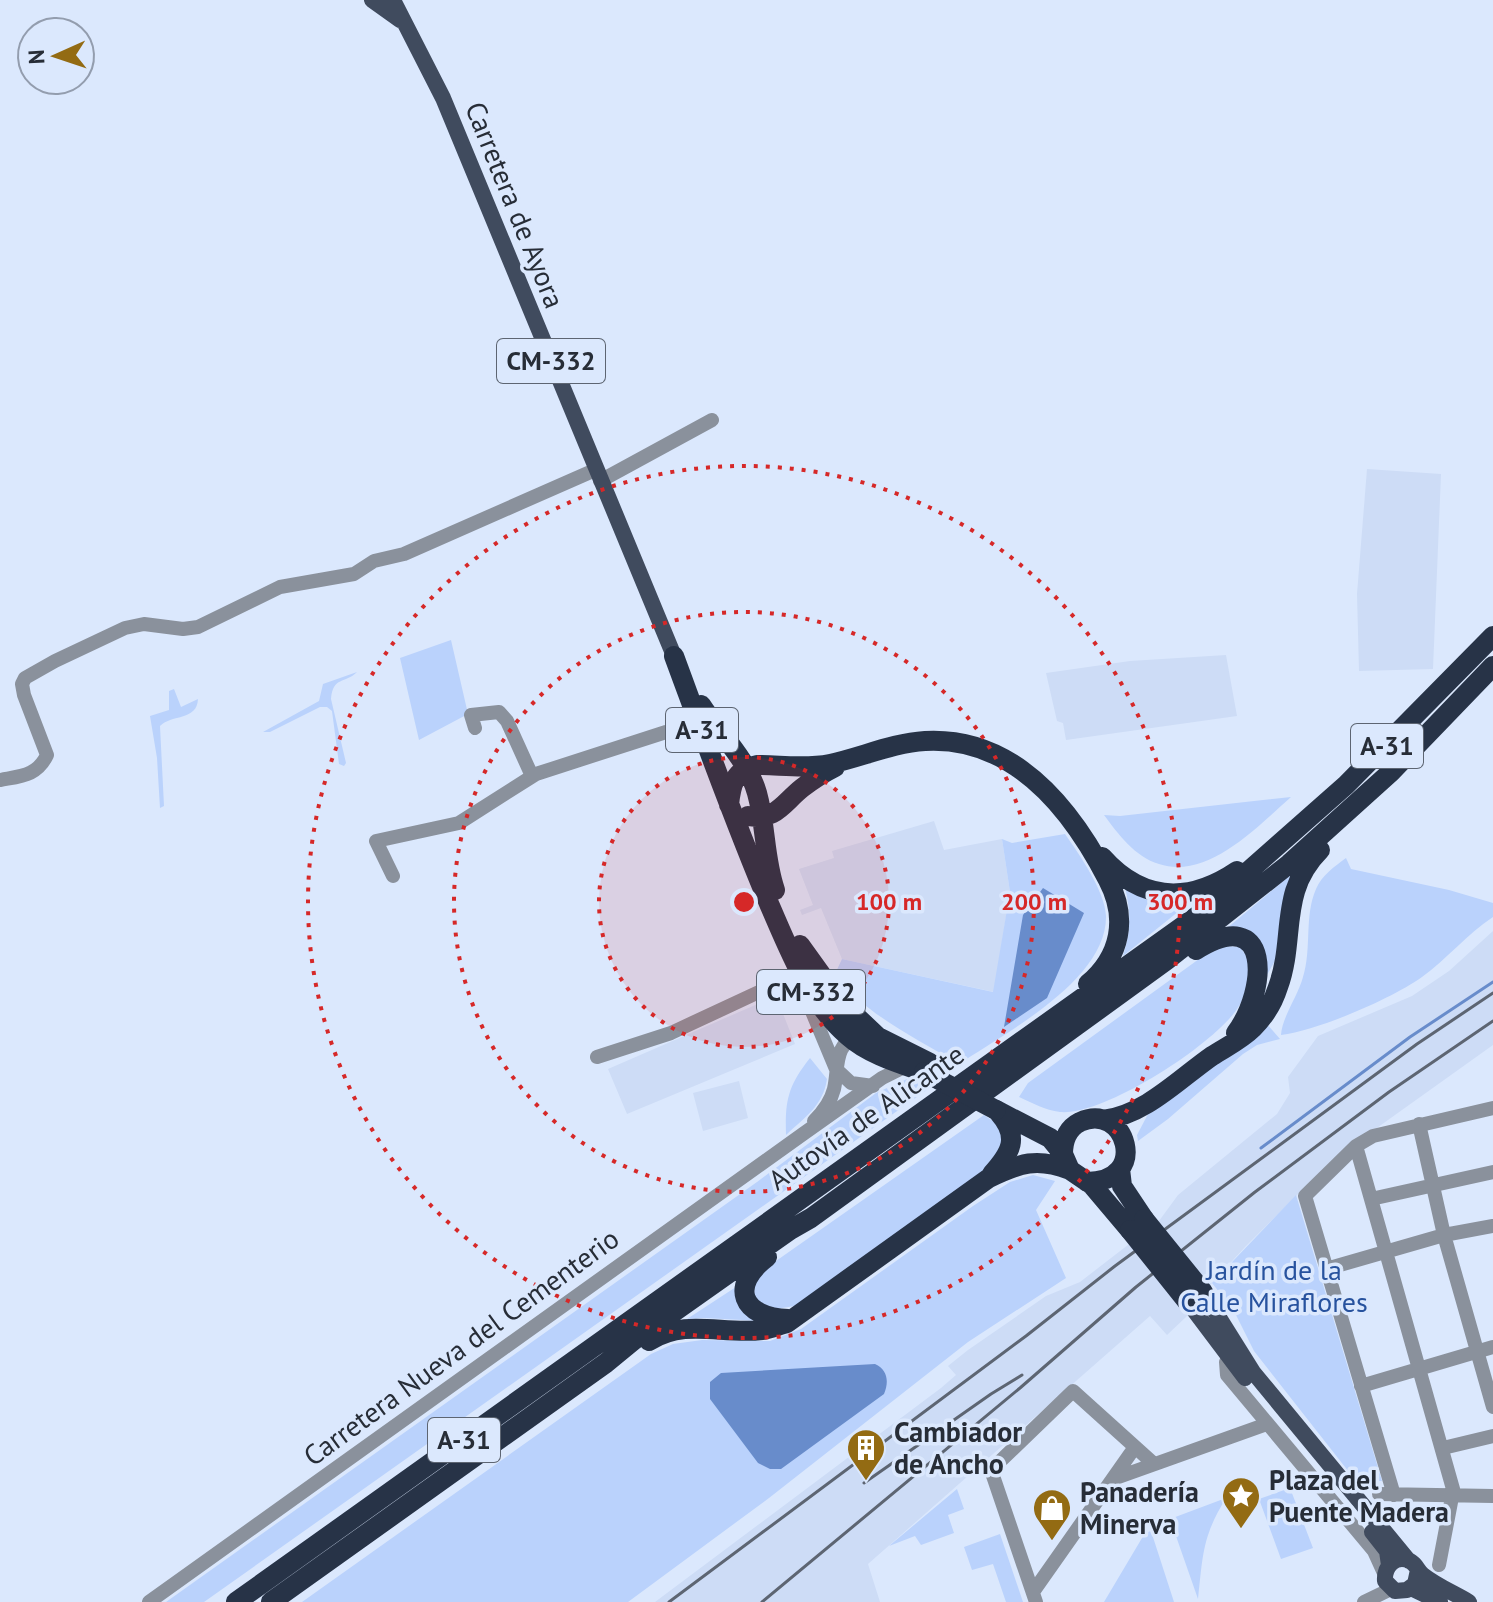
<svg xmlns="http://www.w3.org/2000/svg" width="1493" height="1602" viewBox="0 0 1493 1602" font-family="'PT Sans',sans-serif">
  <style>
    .built { fill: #cddcf6 }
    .green { fill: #bad2fc }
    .water { fill: #688ccb }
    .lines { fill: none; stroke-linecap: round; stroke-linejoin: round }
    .stream { stroke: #688ccb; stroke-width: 3 }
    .minor { stroke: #8a919c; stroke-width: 14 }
    .major { stroke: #404b5e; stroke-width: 16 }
    .highway { stroke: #273347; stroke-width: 20 }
    .rail { stroke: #5d6572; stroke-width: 3 }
    .highway-bridge { stroke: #273347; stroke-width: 20 }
    .ring { fill: none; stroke: #d62828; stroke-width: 4; stroke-dasharray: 4 8 }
    .labels { text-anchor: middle; stroke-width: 7; stroke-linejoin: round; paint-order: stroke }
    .shield { fill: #dbe8fd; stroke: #5d6572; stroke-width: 2 }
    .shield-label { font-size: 26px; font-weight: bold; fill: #272d37 }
    .street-label { font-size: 28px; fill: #272d37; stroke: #dbe8fd }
    .park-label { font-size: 28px; fill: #27529e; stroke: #dbe8fd }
    .poi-label { font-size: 28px; font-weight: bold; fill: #272d37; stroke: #dbe8fd; text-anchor: start }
    .centre { fill: #d62828; stroke: #dbe8fd; stroke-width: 4 }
    .ring-label { font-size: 24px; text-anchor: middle; font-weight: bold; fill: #d62828; stroke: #dbe8fd; stroke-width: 7; stroke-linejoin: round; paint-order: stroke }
  </style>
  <rect width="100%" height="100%" fill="#dbe8fd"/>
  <path class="built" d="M1367 469 1441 474 1433 669 1359 671 1357 594Z
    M1226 655 1237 716 1066 740 1063 723 1057 721 1046 673 1130 661Z
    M934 821 944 850 1002 839 1010 892 994 992 842 959 821 908 802 915 800 910 813 905 799 869 834 858 832 851Z
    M1493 931V1045L1332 1160 1245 1247 1212 1283 1186 1317 1167 1335 1150 1316 868 1564 880 1602H655L941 1388 956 1375 948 1366 968 1350 1046 1296 1080 1282 1159 1221 1178 1195 1277 1114 1290 1093 1288 1077 1318 1036 1412 996 1449 971Z
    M776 996 795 1044 627 1114 608 1069Z
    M739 1081 748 1118 703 1131 693 1093Z"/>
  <path class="green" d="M451 640 468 714 419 740 400 658Z
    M357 672C345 684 333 676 331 699L346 763 344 766 339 764 332 711 327 707H320L270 732H263L319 701 323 684Z
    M174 689 181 707 198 699C197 721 172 714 160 726L164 806 160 808 157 758 150 716 169 710V691Z
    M1291 797C1258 826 1208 880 1159 864 1135 857 1118 834 1104 815L1120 816Z
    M1065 834C1079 854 1105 891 1106 916 1107 980 1005 1033 959 1064 915 1038 868 1015 834 976L842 959 993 992 1010 892 1002 839 1012 843Z
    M1346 858 1351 869 1449 890 1493 903V917C1467 934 1447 959 1422 977 1391 999 1319 1030 1281 1035 1282 1017 1298 996 1303 977 1312 949 1304 916 1316 889 1322 875 1334 867 1346 858Z
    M1293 873 1276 959 1264 980 1266 965 1226 929Z
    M1125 887C1150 904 1159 906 1189 903L1123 956C1131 931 1131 913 1125 887Z
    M1225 946 1240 947 1251 962C1248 978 1247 996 1237 1009 1213 1045 1104 1116 1060 1112 1045 1110 1032 1103 1019 1097L1028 1083 1210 951Z
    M1266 1023 1280 1039 1257 1045 1243 1054 1168 1119 1138 1141 1137 1135 1148 1114Z
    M810 1058 827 1079C823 1106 805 1117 786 1135 785 1100 788 1086 810 1058Z
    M907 1079 931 1087 204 1602H166L757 1182 876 1093Z
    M984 1115 996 1123 1004 1140 995 1164 795 1306 768 1310 754 1296 755 1281 766 1268Z
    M1033 1175 1055 1181 1036 1210 1066 1278 968 1342 769 1498 628 1602H302L651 1354 673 1344 702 1340 770 1341 801 1329 973 1206 1010 1182Z
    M1296 1195 1382 1481H1356L1254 1351 1234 1311 1212 1283Z
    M739 1285 762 1321 704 1318 687 1319Z
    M1290 1488 1313 1548 1281 1559 1259 1499Z
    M957 1489 964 1509 948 1515 954 1533 921 1545 915 1536 889 1546Z
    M1226 1498C1202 1537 1203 1555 1198 1599L1170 1519Z
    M1151 1531 1174 1602H1104L1145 1533Z
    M1000 1534 1023 1602H1006L993 1564 972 1570 964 1547Z"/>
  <path class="water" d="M1043 888 1084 913 1047 998 1004 1027 1023 915Z
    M875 1364C888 1370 889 1382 884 1394L781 1469H770L758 1463 710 1399V1382L721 1373Z"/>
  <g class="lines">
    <path class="stream" d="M1261 1148 1410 1037 1493 982"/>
    <path class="minor" d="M600 481 712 420
      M475 728 471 715 499 712 507 721 532 776
      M0 780C21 776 37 776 47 755L24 695 22 684 25 678 55 661 125 628 144 624 183 629 198 627 280 587 354 574 374 561 404 554 595 470
      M393 876 376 841 459 823 536 774 666 732
      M803 990 836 1069 851 1083 873 1086
      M597 1057 671 1033 776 984
      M814 1121C823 1112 831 1101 834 1089 839 1067 833 1043 860 1035
      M1419 1124 1444 1235 1493 1407
      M1356 1146 1455 1496
      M1371 1199 1493 1172
      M1326 1269 1444 1235 1493 1226
      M1229 1357 1226 1362 1227 1375 1374 1551 1384 1573
      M1361 1386 1493 1347
      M1443 1448 1493 1436
      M1113 1479 1267 1424
      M1379 1494 1493 1496
      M1394 1495 1305 1196 1356 1146 1373 1136 1493 1108
      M1439 1565 1452 1497
      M1033 1592 1135 1447
      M149 1602 803 1134 882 1078 906 1066
      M1036 1602 991 1470 1073 1391 1154 1464
      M1364 1602 1391 1589"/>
    <path class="major" d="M372 0 400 20
      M393 0 443 98 674 656
      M1203 1292 1253 1372 1409 1561
      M1190 1305 1245 1378
      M1372 1532 1387 1551 1389 1565
      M1418 1570 1415 1584 1407 1590 1395 1591 1385 1581C1384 1567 1395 1554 1410 1561 1416 1564 1418 1571 1423 1575 1437 1586 1454 1593 1469 1602
      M1411 1588 1440 1602"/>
    <path class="highway" d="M674 656C705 740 735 824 770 906 790 952 809 1002 848 1036 868 1054 898 1063 924 1072
      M701 705C719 733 748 760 757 793 766 825 764 858 775 890
      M729 805C731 784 735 769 757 765 781 765 806 769 830 764 862 757 893 743 925 741 1014 736 1071 808 1108 880 1128 918 1121 956 1088 984
      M748 816C776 821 783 803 802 788 812 780 823 773 835 767
      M1102 857C1141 901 1188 904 1237 871
      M800 945 841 1002 878 1037 930 1063
      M1196 950C1272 903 1268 989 1236 1033
      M996 1110 1050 1138 1063 1154 1070 1170 1092 1185 1130 1230
      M1103 1120C1145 1115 1179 1079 1212 1056 1226 1047 1241 1040 1253 1028 1264 1017 1273 1003 1278 987 1296 938 1278 892 1320 850
      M1063 1154C1063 1140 1068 1128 1080 1122 1126 1101 1151 1182 1087 1182
      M1120 1169 1122 1186 1144 1219
      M992 1174C1011 1153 1020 1137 999 1113
      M767 1257C729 1286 741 1317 788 1319
      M649 1341C686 1318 722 1335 762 1330 770 1329 779 1325 787 1323L989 1178C1020 1163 1037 1157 1070 1170
      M236 1602 1200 914 1346 785 1493 636
      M271 1602 606 1363 634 1340 790 1230 811 1218 1167 960 1289 864 1391 772 1493 666"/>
    <path class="rail" d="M864 1483 991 1394 1022 1375
      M669 1602 1026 1336 1115 1266 1417 1044 1493 993
      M762 1602 1020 1388 1136 1287 1255 1192 1389 1092 1493 1021"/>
    <path class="highway-bridge" d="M924 1072 996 1110
      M1144 1219 1203 1292
      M1130 1230 1190 1305"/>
  </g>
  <circle cx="744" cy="902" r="145" fill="#d62828" fill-opacity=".12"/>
  <g class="ring">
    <circle cx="744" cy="902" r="145"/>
    <circle cx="744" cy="902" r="290"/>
    <circle cx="744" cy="902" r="436"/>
  </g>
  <defs>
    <symbol id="building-pin" viewBox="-11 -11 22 30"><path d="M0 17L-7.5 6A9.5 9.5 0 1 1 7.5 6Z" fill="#936b13" stroke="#dbe8fd"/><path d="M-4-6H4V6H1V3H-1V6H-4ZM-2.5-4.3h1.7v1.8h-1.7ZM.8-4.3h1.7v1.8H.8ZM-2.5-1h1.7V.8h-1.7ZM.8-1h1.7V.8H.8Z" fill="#fff"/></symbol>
    <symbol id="sight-pin" viewBox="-11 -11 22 30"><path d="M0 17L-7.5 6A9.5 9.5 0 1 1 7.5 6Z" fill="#936b13" stroke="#dbe8fd"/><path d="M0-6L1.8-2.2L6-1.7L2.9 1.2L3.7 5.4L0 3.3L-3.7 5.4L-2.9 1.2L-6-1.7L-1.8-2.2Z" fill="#fff"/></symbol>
    <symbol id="shop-pin" viewBox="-11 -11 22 30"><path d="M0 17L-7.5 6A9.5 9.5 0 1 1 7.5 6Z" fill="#936b13" stroke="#dbe8fd"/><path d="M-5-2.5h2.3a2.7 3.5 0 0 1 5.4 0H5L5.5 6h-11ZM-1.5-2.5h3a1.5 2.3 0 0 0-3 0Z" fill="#fff"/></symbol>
  </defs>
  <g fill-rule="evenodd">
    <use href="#building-pin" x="844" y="1426" width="44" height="60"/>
    <use href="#sight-pin" x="1219" y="1474" width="44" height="60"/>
    <use href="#shop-pin" x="1030" y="1486" width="44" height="60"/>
  </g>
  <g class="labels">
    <g class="shield">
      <rect x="497" y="339" width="108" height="44" rx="6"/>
      <rect x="666" y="708" width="72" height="44" rx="6"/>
      <rect x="1351" y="724" width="72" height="44" rx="6"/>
      <rect x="757" y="970" width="108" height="44" rx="6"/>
      <rect x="428" y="1418" width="72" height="44" rx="6"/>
    </g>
    <g class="shield-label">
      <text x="551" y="370">CM-332</text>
      <text x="702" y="739">A-31</text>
      <text x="1387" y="755">A-31</text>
      <text x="811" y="1001">CM-332</text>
      <text x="464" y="1449">A-31</text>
    </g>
    <g class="street-label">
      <text transform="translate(515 205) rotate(68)" y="10">Carretera de Ayora</text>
      <text transform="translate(866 1117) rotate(-35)" y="10">Autovía de Alicante</text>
      <text transform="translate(461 1347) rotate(-36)" y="10">Carretera Nueva del Cementerio</text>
    </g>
    <g class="park-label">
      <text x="1274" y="1280">Jardín de la<tspan x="1274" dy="32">Calle Miraflores</tspan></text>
    </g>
    <g class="poi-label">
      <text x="894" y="1442">Cambiador<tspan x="894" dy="32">de Ancho</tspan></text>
      <text x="1269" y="1490">Plaza del<tspan x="1269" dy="32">Puente Madera</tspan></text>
      <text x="1080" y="1502">Panadería<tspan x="1080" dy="32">Minerva</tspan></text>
    </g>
  </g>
  <circle cx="744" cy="902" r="12" class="centre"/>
  <g class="ring-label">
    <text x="889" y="910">100 m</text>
    <text x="1034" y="910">200 m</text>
    <text x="1180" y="910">300 m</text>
  </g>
  <g transform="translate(56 56) rotate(267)"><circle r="38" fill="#dbe8fd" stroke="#939dae" stroke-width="2"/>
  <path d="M0-6L14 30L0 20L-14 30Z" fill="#936b13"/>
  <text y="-12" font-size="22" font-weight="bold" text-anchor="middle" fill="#272d37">N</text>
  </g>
</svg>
